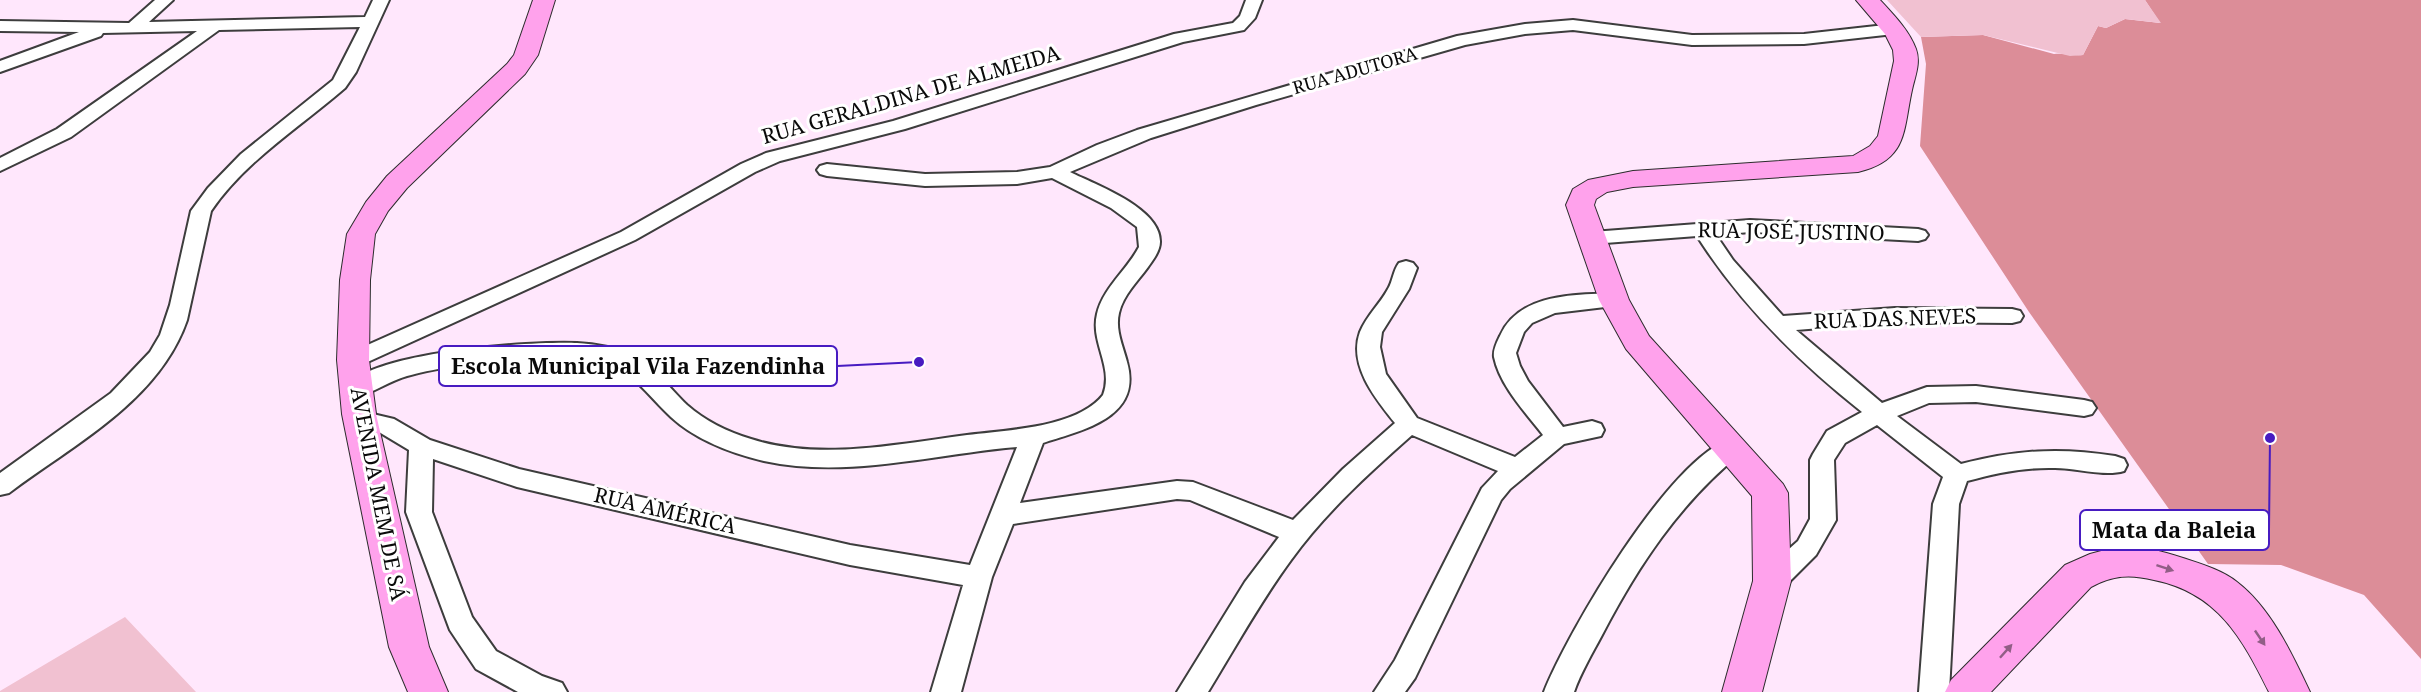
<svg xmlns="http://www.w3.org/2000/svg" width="2421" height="692" viewBox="0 0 2421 692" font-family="'Noto Serif',serif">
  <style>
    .forest { fill: #dc8d98 }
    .pitch { fill: #f1c1d1 }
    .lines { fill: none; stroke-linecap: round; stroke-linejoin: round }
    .street-casing { stroke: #3d3d3d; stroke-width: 4 }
    .secondary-casing { stroke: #2c2c2c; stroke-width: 2 }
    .street { fill: #fff; fill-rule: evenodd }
    .secondary { fill: #ffa2ec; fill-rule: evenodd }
    .oneway { fill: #915e86 }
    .labels { text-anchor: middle; stroke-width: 6; stroke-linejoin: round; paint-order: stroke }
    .far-street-label { font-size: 18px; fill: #0a0a0a; stroke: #fff }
    .street-label { font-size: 21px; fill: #0a0a0a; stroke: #fff }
    .leader { fill: none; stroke: #471bc1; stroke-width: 2 }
    .callout-dot { fill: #471bc1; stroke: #fff; stroke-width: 2 }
    .callout { fill: #fff; stroke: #471bc1; stroke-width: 2 }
    .callout-label { font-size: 22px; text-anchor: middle; font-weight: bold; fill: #0a0a0a }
  </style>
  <rect width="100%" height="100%" fill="#ffe7fc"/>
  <path class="forest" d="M2145 0H2421V659L2364 595 2281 565 2208 564 2029 312 1920 146 1926 64 1921 37 1983 35 2054 54C2064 53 2073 56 2083 55L2098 26 2106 28 2125 19 2160 23Z"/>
  <path class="pitch" d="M1887 0H2145L2161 23 2125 19 2106 28 2098 26 2083 55 2070 56 1983 35 1921 37Z
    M125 617 196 692H0V691Z"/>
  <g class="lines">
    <defs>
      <path id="street" d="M155 0H173L149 22 365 17 373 0H389L356 72 345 88C299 128 246 160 211 211L187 320C159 401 74 444 9 493L0 495V473L111 393 150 352 160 335 170 305 191 211 208 188 241 154 333 80 360 27 219 30 71 137 0 171V158L57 129 197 31 103 33 101 36 0 72V61L79 32 0 31V21L129 23Z
        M1246 0H1262L1255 18 1244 30 1183 42 905 129 780 161 755 172 635 240 361 365 353 368 345 365 342 360 345 355 621 232 741 164 766 153 893 121 1174 34 1233 23 1240 16Z
        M1573 20 1692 35 1804 34 1894 24 1902 29 1894 34 1804 44 1692 45 1573 30 1525 34 1465 45 1256 105 1151 138 1070 172C1096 185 1161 208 1160 242 1160 251 1153 260 1148 267 1138 281 1123 295 1119 313 1115 330 1123 346 1127 362 1143 418 1082 430 1043 443L1020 503 1177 481 1193 482 1293 520 1343 469 1395 423C1375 398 1348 365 1360 332 1367 315 1380 304 1388 289 1393 281 1393 271 1399 263L1406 261 1413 263 1417 268 1409 289 1382 332 1380 347 1386 374 1417 418 1515 457 1543 435C1526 413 1500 386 1494 357 1493 350 1497 342 1500 336 1519 293 1574 295 1614 293L1622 295 1625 300 1622 305 1555 313 1532 323 1524 332 1516 353 1520 366 1528 381 1563 427 1592 421 1601 424 1604 430 1601 436 1564 444 1510 489 1501 500 1415 678 1405 692H1374L1395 660 1482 488 1498 471 1412 435C1369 473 1325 513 1291 560 1260 602 1235 648 1208 692H1177L1245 582 1279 537 1190 500 1177 499 1013 524 992 577 961 692H931L963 585 850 565 517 487 433 459 432 512 472 617 496 651 542 676 562 683 567 692H518L476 669 450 630 406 512 409 450 379 432 352 425 348 419 352 413 360 411 394 419 430 440 519 469 850 545 970 565 1017 447C934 454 847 479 764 461 731 453 696 440 671 417 655 402 642 385 625 372 586 343 453 363 407 376 389 381 375 392 357 397L349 395 345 389C368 351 534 341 577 343 595 344 613 347 630 354 653 364 669 388 687 405 705 421 728 432 751 439 819 461 898 444 967 435 1006 430 1077 428 1103 395 1114 367 1090 342 1097 314 1103 288 1127 270 1139 247L1137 227 1111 208 1052 178 1017 184 925 186 827 176 820 174 817 170 820 166 827 164 925 174 1017 172 1050 167 1097 145 1137 130 1457 36 1525 24Z
        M1750 220 1918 229 1925 231 1928 235 1925 239 1918 241 1750 232 1716 235 1733 260 1783 316 1895 308 2012 309 2020 311 2023 316 2020 321 2012 323 1895 322 1796 330 1882 403 1927 387 1976 386 2084 400 2092 402 2096 408 2092 414 2084 416 1976 402 1929 403 1897 416 1961 464C2016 450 2059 447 2115 456L2124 459 2127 465 2124 471C2105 477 2075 468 2055 468 2025 467 1996 473 1967 481L1959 504 1949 692H1919L1933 504 1943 477 1877 425 1845 443 1834 460 1836 520 1816 555 1782 589 1772 592 1762 589 1759 581 1762 573 1798 541 1810 519V460L1813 454 1827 431 1862 412C1798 361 1741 305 1697 236L1592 244 1585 242 1582 238 1585 234 1592 232Z
        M1731 439 1740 442 1743 448 1740 454C1679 504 1638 566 1602 635 1592 654 1581 672 1574 692H1544C1568 632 1669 458 1731 439Z"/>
      <path id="secondary" d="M533 0H555L538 55 525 74 407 188 388 211 375 234 370 280 369 360 376 414 429 647 448 692H408L389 647 342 414 337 360 340 280 347 234 366 202 387 176 507 64 514 55Z
        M1856 0H1880C1893 14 1909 30 1916 49 1921 63 1915 76 1912 90 1903 131 1908 160 1858 172L1633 187 1607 192 1596 199 1594 205 1629 300 1649 336 1783 484 1788 493 1791 581 1762 692H1722L1753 581 1752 496 1626 349 1599 300 1566 205 1573 189 1588 180 1633 171 1853 156 1870 146 1878 136 1894 61 1893 50 1885 34Z
        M2120 546C2142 546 2162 551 2183 558 2201 564 2222 570 2237 582 2271 608 2292 654 2310 692H2269C2242 638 2218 593 2154 580 2130 574 2113 575 2091 587L1991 692H1945L1951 680 2065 565 2090 554Z"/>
    </defs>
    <use href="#street" class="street-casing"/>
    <use href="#secondary" class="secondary-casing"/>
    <use href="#street" class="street"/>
    <use href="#secondary" class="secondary"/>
  </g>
  <defs><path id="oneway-solid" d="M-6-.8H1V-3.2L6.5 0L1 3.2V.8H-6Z" transform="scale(1.5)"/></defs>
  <g class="oneway">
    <use href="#oneway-solid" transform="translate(2165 568) rotate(18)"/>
    <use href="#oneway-solid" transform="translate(2260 638) rotate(56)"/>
    <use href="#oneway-solid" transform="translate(2006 651) rotate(-48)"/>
  </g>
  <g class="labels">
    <g class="far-street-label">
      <text transform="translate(1355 71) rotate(-16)" y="6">RUA ADUTORA</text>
    </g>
    <g class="street-label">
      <text transform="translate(911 95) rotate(-16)" y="7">RUA GERALDINA DE ALMEIDA</text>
      <text transform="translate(1791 232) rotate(1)" y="7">RUA JOSÉ JUSTINO</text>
      <text transform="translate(1895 319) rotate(-2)" y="7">RUA DAS NEVES</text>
      <text transform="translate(378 494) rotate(79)" y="7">AVENIDA MEM DE SÁ</text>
      <text transform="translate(665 511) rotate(13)" y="7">RUA AMÉRICA</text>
    </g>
  </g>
  <path class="leader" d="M919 362L837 366M2270 438L2269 530"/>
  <g class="callout-dot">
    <circle cx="919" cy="362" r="6"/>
    <circle cx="2270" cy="438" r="6"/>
  </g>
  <g class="callout">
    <rect x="439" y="346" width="398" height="40" rx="6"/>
    <rect x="2080" y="510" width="189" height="40" rx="6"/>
  </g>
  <g class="callout-label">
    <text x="638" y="374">Escola Municipal Vila Fazendinha</text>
    <text x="2174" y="538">Mata da Baleia</text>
  </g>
</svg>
